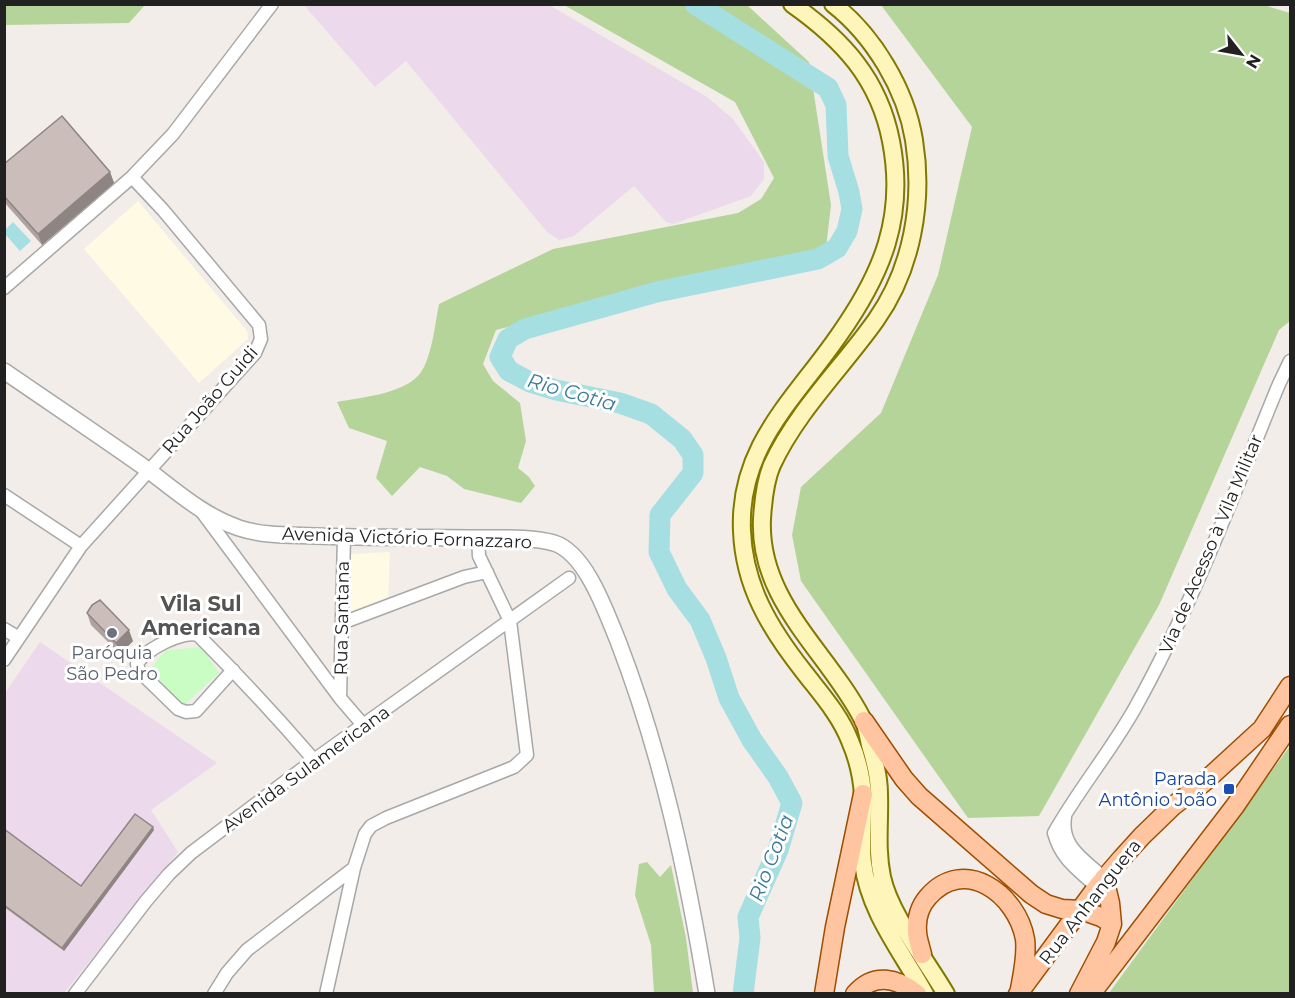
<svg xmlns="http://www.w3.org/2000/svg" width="1295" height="998" viewBox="0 0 1295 998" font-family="Montserrat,sans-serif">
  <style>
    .industrial { fill: #ecd9ec }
    .education { fill: #fffae4 }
    .forest { fill: #b5d49a }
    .park { fill: #c9fdc4 }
    .water { fill: #a6dfe2 }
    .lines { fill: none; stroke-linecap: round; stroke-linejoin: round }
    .river { stroke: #a6dfe2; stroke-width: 21 }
    .minor-casing { stroke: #a8a8a8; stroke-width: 15 }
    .tertiary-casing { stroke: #a8a8a8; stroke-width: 18 }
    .secondary-casing { stroke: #817800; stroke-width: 20 }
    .primary-casing { stroke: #9f4e00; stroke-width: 21 }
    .minor { stroke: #fff; stroke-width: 12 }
    .tertiary { stroke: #fff; stroke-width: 15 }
    .secondary { stroke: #fef5ba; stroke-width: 16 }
    .primary { stroke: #ffc5a0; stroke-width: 18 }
    .wall { fill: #afa3a0 }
    .shaded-wall { fill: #8e8582 }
    .building { fill: #cbbeba; stroke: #8e8582; stroke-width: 1.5 }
    .worship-dot { fill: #6b7280; stroke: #fff; stroke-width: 2 }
    .transit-dot { fill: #1a4fb4; stroke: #fff; stroke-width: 2 }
    .labels { text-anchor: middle; stroke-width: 6; stroke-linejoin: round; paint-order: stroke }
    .street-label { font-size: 18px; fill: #212121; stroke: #fff }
    .worship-label { font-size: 18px; fill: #5b616d; stroke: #fff }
    .transit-label { font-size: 18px; fill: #164399; stroke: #fff; text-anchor: end }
    .water-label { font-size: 20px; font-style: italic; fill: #3b7a98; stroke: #fff }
    .quarter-label { font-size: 21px; font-weight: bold; fill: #545454; stroke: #fff }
  </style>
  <rect width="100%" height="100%" fill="#f2ede8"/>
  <path class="industrial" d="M304 5H549L707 97 733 119 764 162V179L751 196 673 224 666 222 634 186 574 236 559 240 547 232 406 61 375 87Z
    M40 642 217 763 151 810 178 852 64 993 5 994V693Z"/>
  <path class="education" d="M138 201 247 331 248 339 199 383 84 249Z
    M390 552 388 600 349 614 351 554Z"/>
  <path class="forest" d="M1260 4 1290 13V321L1279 330 1159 605 1039 816 968 818 801 581 792 535 801 487 881 413 938 275 972 127 881 5Z
    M4 5 5 4 145 5 129 23 5 25Z
    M564 5H747L809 62 831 205 826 248 496 330 483 364 493 381 520 403 526 441 518 468 529 477 535 486 521 503 464 489 447 476 420 467 392 496 376 478 387 441 349 428 337 402C362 397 412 394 424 367 433 348 435 324 439 304L553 249 738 213 761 199 774 178 735 102Z
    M1290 746V993H1109Z
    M647 862 660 877 671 865 686 938 693 993H654L651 945 635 895 639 864Z"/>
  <path class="park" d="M201 647 219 673 183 706 150 669 166 650Z"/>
  <path class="water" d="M13 222 31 241 20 251 5 234V230Z"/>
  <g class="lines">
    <path class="river" d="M695 4 828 88 836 105 838 156 849 192 852 209 847 231 837 248 818 259 657 292 525 329 508 339 500 357 509 371 530 382 556 390 620 403 651 414 682 439 693 455V473L660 515 659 552 677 589 700 620 716 658 729 698 752 740 778 777 792 803 778 850 748 917 750 938 743 994"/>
    <defs>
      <path id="minor" d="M4 288 132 177 173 134 272 4
        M4 495 81 546
        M202 512 340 698 364 726
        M342 623 464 577 487 572
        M4 629 19 638
        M4 660 81 546 255 353 261 339 259 325 163 210 132 177
        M233 670 196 711 186 712 178 709 139 671 137 664C144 650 183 630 198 635 239 676 277 717 314 760
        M340 698 344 537
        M1065 817C1060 847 1085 860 1104 878
        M1097 887C1078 870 1061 859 1054 833 1078 790 1111 751 1135 708 1193 604 1234 493 1279 384L1290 361
        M75 994 146 901 169 874 191 853 314 760 569 578
        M214 994 227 973 247 950 354 868
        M326 994 354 868 365 834 371 826 386 818 514 767 527 755 510 621 479 556 478 538"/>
      <path id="tertiary" d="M4 371C52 404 100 436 148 470 177 492 204 516 239 528 263 536 290 535 315 536 371 538 427 537 483 538 506 538 533 537 554 543 586 553 606 612 618 641 662 755 687 873 707 994"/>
      <path id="secondary" d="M792 4C843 40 879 79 891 141 906 217 882 274 839 335 795 399 738 446 742 531 744 586 770 629 804 672 821 694 840 715 850 741 857 757 862 778 863 796 864 818 860 841 863 863 869 912 902 952 925 994
        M833 4C874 36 906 90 914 140 924 202 912 269 876 320 842 368 797 411 772 465 765 481 763 502 762 519 758 601 828 652 862 718 867 726 868 736 870 745 875 761 879 777 879 794 880 823 876 848 882 877 890 914 926 960 946 994"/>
      <path id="primary" d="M864 721 904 779 919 796 1031 894 1046 904 1062 909 1081 910 1101 917 1112 924 1106 942 1079 994
        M1104 878 1110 903 1112 924
        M922 954C920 946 917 938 917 931 916 919 920 906 928 897 964 855 1017 894 1025 939 1027 955 1023 973 1020 989
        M824 994 835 927 863 794
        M855 994C874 972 897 978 917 994
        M1018 994 1097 887 1122 858 1142 836 1173 806 1203 783 1262 729 1290 686
        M1091 994 1235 806 1290 725"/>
    </defs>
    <use href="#minor" class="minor-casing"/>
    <use href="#tertiary" class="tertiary-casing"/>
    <use href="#secondary" class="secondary-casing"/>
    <use href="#primary" class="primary-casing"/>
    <use href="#minor" class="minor"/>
    <use href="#tertiary" class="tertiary"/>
    <use href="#secondary" class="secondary"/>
    <use href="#primary" class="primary"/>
  </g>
  <path class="wall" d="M4 164 110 172 114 183 42 245 4 202Z
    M87 613 133 641 120 654 91 625Z
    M4 829 81 886 154 830 64 951 4 907Z"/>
  <path class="shaded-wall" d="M110 172 114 183 42 245 38 234Z
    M129 630 133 641 120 654 116 643Z
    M153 827 154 830 64 951 62 948Z"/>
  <path class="building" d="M62 116 110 172 38 234 4 196V164Z
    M100 600 129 630 116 643 87 613 92 605Z
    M135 814 153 827 62 948 4 905V829L81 886Z"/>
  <circle class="worship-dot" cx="112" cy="633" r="6"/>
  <rect class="transit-dot" x="1223" y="783" width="12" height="12" rx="3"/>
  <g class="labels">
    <g class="street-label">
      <text transform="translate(210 400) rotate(-49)" y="6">Rua João Guidi</text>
      <text transform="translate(407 538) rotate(2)" y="6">Avenida Victório Fornazzaro</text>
      <text transform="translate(1211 544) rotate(-67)" y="6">Via de Acesso à Vila Militar</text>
      <text transform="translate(342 618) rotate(-89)" y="6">Rua Santana</text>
      <text transform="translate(306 769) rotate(-36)" y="6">Avenida Sulamericana</text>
      <text transform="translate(1090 902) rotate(-52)" y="6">Rua Anhanguera</text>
    </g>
    <g class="worship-label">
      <text x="112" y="659">Paróquia<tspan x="112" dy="21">São Pedro</tspan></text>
    </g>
    <g class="transit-label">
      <text x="1217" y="785">Parada<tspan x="1217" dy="21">Antônio João</tspan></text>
    </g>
    <g class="water-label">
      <text transform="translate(572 392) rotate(16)" y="7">Rio Cotia</text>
      <text transform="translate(771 858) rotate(-69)" y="7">Rio Cotia</text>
    </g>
    <g class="quarter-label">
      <text x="201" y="611">Vila Sul<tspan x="201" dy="24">Americana</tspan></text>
    </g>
  </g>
  <rect width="1295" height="998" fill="none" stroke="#212121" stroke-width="12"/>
  <g transform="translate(1241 54) rotate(121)" stroke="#ffffff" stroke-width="4.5" paint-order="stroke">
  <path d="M0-4.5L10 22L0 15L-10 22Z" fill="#212121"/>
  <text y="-9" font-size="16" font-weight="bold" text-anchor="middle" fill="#212121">N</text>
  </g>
</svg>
